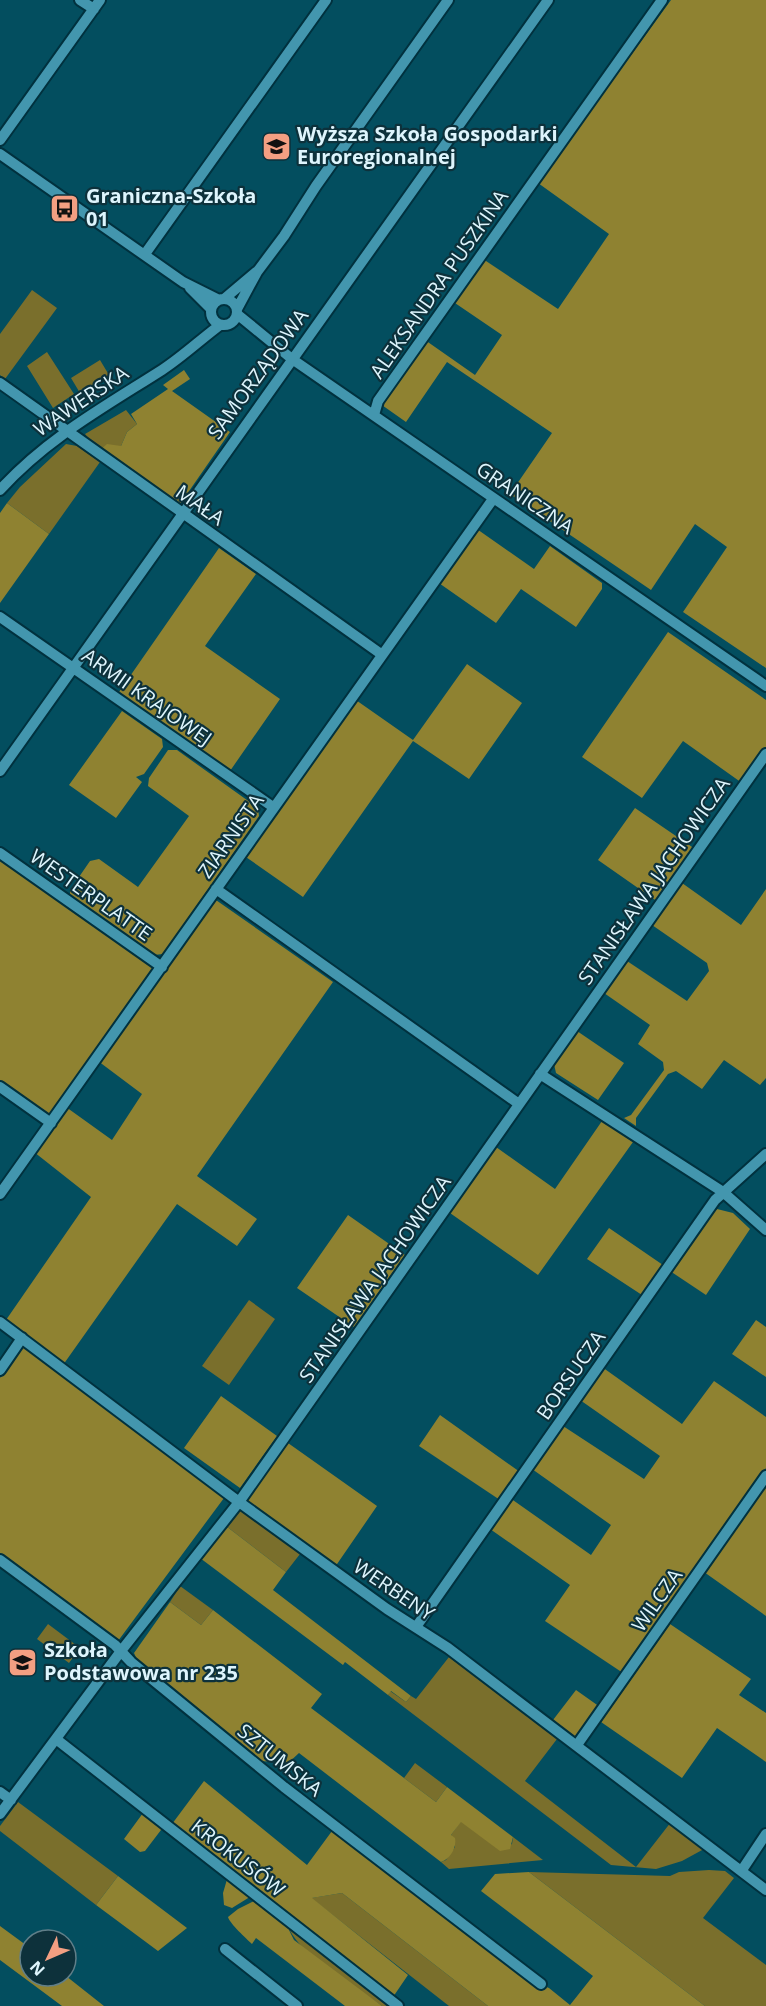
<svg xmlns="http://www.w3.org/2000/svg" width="766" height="2006" viewBox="0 0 766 2006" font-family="'Open Sans',sans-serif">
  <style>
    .green { fill: #7a6f2c }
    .forest { fill: #8f8231 }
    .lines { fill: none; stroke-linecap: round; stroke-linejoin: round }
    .minor-casing { stroke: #01313e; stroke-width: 14 }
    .minor { stroke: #4396ae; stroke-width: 10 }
    .labels { text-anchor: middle; stroke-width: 4.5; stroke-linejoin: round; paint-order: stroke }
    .poi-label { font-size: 20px; font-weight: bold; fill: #def5fd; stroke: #0d313b; text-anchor: start }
    .street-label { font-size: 20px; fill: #def5fd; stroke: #0d313b }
  </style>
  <rect width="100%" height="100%" fill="#034e5f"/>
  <path class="green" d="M32 290 57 308 5 379 0 375V334Z
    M47 352 74 394 53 408 27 366Z
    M100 360 109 375 80 393 71 378Z
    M126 410 137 424 127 432 121 446 99 451 85 434Z
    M66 444 77 446 100 462 49 534 7 503 20 487Z
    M249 1300 275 1319 229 1385 202 1366Z
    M238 1509 300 1554 286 1572 226 1526Z
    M180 1586 213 1610 201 1625 170 1602Z
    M48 1624 80 1648 69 1663 37 1639Z
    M449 1657 557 1739 525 1781 636 1867 671 1822 704 1849 682 1861 656 1869 611 1865 388 1695 390 1691 406 1702 411 1696 416 1699Z
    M415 1763 447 1787 436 1802 404 1778Z
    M18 1802 118 1876 96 1905 0 1831V1826Z
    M461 1821 500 1850 512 1844 513 1837 543 1860 449 1869 441 1862 446 1860 455 1847 451 1835Z
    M709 1870 725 1871 734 1878 703 1918 766 1965V2006H705L529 1872 670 1876 679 1872Z
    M342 1893 488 2006H449L311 1898Z
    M290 1924 394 2006H382C355 1986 304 1959 289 1929Z"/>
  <path class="forest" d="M671 0H766V668L683 612 727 547 695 524 651 590 510 494 552 433 447 362 406 422 379 403 425 340 475 375 502 335 452 301 483 259 558 309 609 234 538 183Z
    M184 370 190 379 172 391 230 432 178 507 99 451 107 444 121 446 127 432 137 424 131 414 168 389 163 385Z
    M7 503 49 534 0 603V513Z
    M474 527 534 569 550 546 602 583V589L576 627 521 589 496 623 436 581Z
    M219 548 256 574 205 646 280 699 230 771 119 692Z
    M668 632 766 700V749L742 783 683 741 642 798 582 757Z
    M467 664 522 703 469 779 413 741 303 897 243 855 353 698 413 740Z
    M122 711 162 739 163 747 144 774 136 777 142 782 116 818 69 785Z
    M168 750H177L258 808 259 816 163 954 154 955 70 895V890L90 861 99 859 138 887 189 816 148 786 149 778Z
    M635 808 695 849 658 902 598 860Z
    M0 857 157 969 51 1118 0 1082Z
    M682 883 741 925 766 889V1078L760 1085 724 1060 702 1089 676 1071 668 1074 636 1118V1126L624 1118 631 1115 664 1070 663 1062 638 1044 650 1025 604 993 627 961 687 1001 709 971 707 963 652 925Z
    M213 898 333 982 197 1176 257 1219 237 1246 177 1204 63 1365 6 1320 91 1197 34 1152 66 1107 112 1140 142 1094 98 1061Z
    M577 1031 624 1063 598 1100 556 1073 554 1064Z
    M602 1121 633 1142 538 1275 450 1213 496 1147 555 1189Z
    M717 1209 733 1213 750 1229 706 1295 670 1271 708 1217Z
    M348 1215 405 1255 354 1327 297 1288Z
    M609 1228 663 1265 642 1295 587 1259Z
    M756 1320 766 1327V1377L732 1354Z
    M23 1345 224 1498 118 1641 0 1555V1378Z
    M602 1367 682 1424 714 1381 766 1417V1468L623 1673 545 1621 570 1585 490 1529 510 1498 591 1555 611 1525 532 1469 563 1426 644 1479 660 1456 580 1400Z
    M221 1396 277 1436 240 1488 184 1448Z
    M440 1415 520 1472 500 1500 419 1446Z
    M288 1443 377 1506 335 1567 245 1503Z
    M766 1486V1616L704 1572Z
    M226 1526 286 1572 273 1590 411 1696 406 1702 391 1691 388 1695 345 1662 343 1665 200 1558Z
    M170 1602 201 1625 213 1610 322 1694 311 1708 436 1802 447 1787 513 1837 510 1849 500 1851 461 1822 451 1835 455 1838C457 1848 450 1859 441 1862L299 1753 285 1766 279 1762 258 1761 139 1664 134 1653Z
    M670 1624 751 1679 739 1695 766 1713V1762L717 1728 682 1778 601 1722Z
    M576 1690 600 1707 578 1739 553 1720Z
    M204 1781 307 1865 332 1831 394 1878 407 1884 534 1982 549 1988 570 2005 593 1976 481 1891 495 1874 529 1872 705 2006H488L342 1893 312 1898 408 1975 393 1997 172 1824Z
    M143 1813 161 1824V1830L145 1851 140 1852 124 1839Z
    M118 1876 187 1928 158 1951 96 1905Z
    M228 1876 253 1895 232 1908 224 1905 223 1893Z
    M258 1899 290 1924 289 1930 294 1940 382 2006H345L256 1938 252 1944C246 1938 230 1924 228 1917L238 1909Z
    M0 1926 30 1948V1976H66L104 2006H62L0 1960Z"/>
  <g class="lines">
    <defs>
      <path id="minor" d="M80 0 94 9
        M0 140 100 0
        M0 154 183 282 219 300
        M145 254 326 0
        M190 288 211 309
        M211 312a13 13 0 1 1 26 0a13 13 0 1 1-26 0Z
        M224 299 256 272
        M237 309 257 272 284 236 316 186 448 0
        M237 314 292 359 766 686
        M0 383 381 654
        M374 415 378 401 662 0
        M0 490C46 439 104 407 162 370 182 357 200 340 220 325
        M0 617 273 807
        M0 771 548 0
        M0 853 162 967
        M216 889 519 1104
        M540 1074 723 1192 766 1230
        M0 1087 51 1123
        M0 1194 493 499
        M0 1322 239 1502 387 1609 448 1648 766 1890
        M0 1370 22 1338
        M0 1560 115 1645 131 1662 284 1787 541 1984
        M416 1627 715 1200 766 1154
        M56 1739 398 2006
        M577 1745 766 1476
        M0 1792 11 1800
        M0 1814 121 1651 239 1502 766 754
        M742 1870 766 1834
        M225 1949 297 2006"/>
    </defs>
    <use href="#minor" class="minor-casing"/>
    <use href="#minor" class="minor"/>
  </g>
  <defs>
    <symbol id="university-square" viewBox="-11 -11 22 22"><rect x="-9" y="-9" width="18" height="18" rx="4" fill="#f39f82" stroke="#0d313b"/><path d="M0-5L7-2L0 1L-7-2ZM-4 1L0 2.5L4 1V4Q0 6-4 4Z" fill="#111"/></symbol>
    <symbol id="bus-square" viewBox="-11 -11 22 22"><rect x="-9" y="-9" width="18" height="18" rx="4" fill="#f39f82" stroke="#0d313b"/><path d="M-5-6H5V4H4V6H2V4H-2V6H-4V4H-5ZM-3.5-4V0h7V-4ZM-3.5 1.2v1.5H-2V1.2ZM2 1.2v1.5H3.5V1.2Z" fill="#111"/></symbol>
    <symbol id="school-square" viewBox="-11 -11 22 22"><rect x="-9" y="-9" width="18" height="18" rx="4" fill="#f39f82" stroke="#0d313b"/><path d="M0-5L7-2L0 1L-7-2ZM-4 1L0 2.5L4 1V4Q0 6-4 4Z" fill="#111"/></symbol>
  </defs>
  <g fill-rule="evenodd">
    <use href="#university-square" x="260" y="130" width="33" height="33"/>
    <use href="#bus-square" x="48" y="192" width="33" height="33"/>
    <use href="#school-square" x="6" y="1646" width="33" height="33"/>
  </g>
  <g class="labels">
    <g class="poi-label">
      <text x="297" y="141">Wyższa Szkoła Gospodarki<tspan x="297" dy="23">Euroregionalnej</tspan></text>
      <text x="86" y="203">Graniczna-Szkoła<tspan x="86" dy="23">01</tspan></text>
      <text x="44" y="1657">Szkoła<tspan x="44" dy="23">Podstawowa nr 235</tspan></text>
    </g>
    <g class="street-label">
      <text transform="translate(439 284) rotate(-55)" y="7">ALEKSANDRA PUSZKINA</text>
      <text transform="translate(258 374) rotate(-54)" y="7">SAMORZĄDOWA</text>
      <text transform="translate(81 401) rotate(-34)" y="7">WAWERSKA</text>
      <text transform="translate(525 498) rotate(34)" y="7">GRANICZNA</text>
      <text transform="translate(200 505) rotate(35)" y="7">MAŁA</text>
      <text transform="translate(147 697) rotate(35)" y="7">ARMII KRAJOWEJ</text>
      <text transform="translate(231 836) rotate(-55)" y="7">ZIARNISTA</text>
      <text transform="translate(654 881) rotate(-55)" y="7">STANISŁAWA JACHOWICZA</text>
      <text transform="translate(91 895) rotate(35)" y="7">WESTERPLATTE</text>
      <text transform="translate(375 1279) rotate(-55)" y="7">STANISŁAWA JACHOWICZA</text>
      <text transform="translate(571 1375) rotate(-55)" y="7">BORSUCZA</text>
      <text transform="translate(394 1590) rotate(34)" y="7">WERBENY</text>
      <text transform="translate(657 1600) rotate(-55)" y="7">WILCZA</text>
      <text transform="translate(280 1760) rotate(39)" y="7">SZTUMSKA</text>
      <text transform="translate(238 1858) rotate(38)" y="7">KROKUSÓW</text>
    </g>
  </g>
  <g transform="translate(48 1958) rotate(226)"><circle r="28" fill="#0d313b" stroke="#617f89" stroke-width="1.5"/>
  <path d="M0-4.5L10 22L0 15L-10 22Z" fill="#f39f82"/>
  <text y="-9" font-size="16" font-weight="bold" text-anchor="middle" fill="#def5fd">N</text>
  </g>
</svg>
